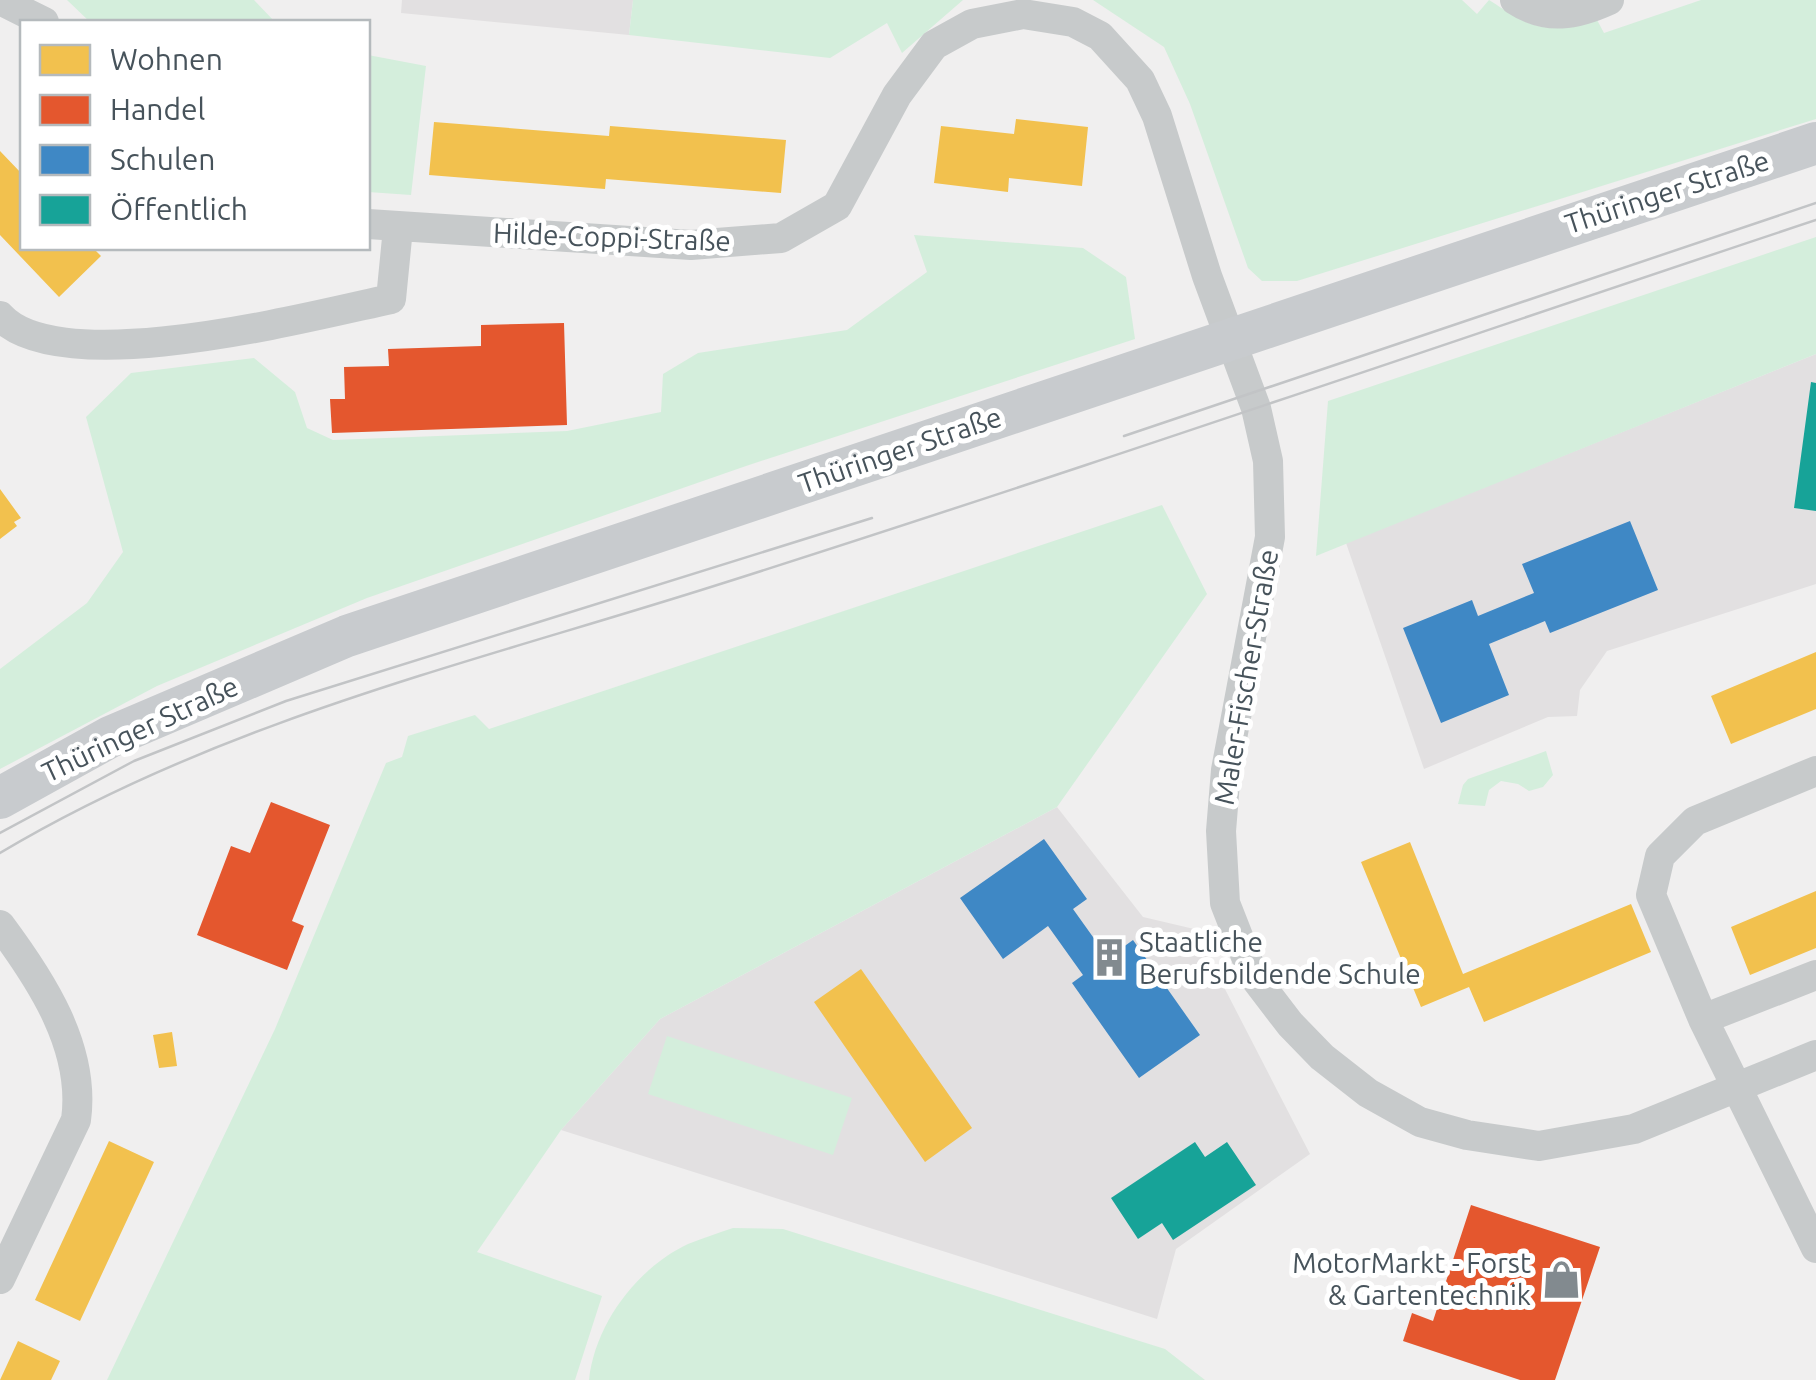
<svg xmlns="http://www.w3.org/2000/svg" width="1816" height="1380" viewBox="0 0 1816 1380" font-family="Ubuntu,sans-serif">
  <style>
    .education { fill: #e2e0e1 }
    .green { fill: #d4eedc }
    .homes { fill: #f2c14e }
    .shops { fill: #e4572e }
    .schools { fill: #3f88c5 }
    .public { fill: #17a398 }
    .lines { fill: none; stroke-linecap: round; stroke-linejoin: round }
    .minor { stroke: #c7cacb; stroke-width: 30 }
    .secondary { stroke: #c8cbce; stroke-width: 42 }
    .tram { stroke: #c2c4c6; stroke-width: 2.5 }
    .labels { text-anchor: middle; stroke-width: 10; stroke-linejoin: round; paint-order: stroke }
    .street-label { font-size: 28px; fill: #47535b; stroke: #fff }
    .poi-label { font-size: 28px; fill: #47535b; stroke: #fff; text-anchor: start }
  </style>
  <rect width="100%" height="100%" fill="#f0efef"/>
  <path class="education" d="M402 0H633L629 35 401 13Z
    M1816 354V584L1607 651 1580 690 1577 716 1548 717 1424 769 1346 543Z
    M1057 807 1143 917 1194 929 1310 1154 1176 1249 1157 1319 561 1130 660 1019Z"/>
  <path class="green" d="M67 0H254L275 22H90Z
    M633 0H963L902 53 887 23 830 58 629 35Z
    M1093 0H1462L1477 14 1489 0C1540 33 1538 31 1596 18L1604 33 1701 0H1816V119L1297 281H1262L1248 268 1190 104 1164 47Z
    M368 55 426 66 411 195 368 192Z
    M914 235 1083 248 1126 277 1135 339 746 466 367 598 157 686 0 769V669L87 603 123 552 86 417 131 373 254 358 295 392 307 428 333 440 567 431 661 412 663 374 698 353 847 330 927 272Z
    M1816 237V354L1316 556 1328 401Z
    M1162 505 1207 594 1057 807 660 1019 561 1130 477 1252 602 1296 575 1380H107L275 1029 386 763 402 757 408 736 475 715 489 729Z
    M1546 751 1553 775 1543 787 1529 791 1518 784 1501 781 1489 790 1485 806 1458 804 1463 785 1468 779Z
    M667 1036 852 1098 833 1155 648 1094Z
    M733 1228 783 1229 1165 1349 1205 1380H589C595 1324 637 1268 688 1244 703 1238 718 1233 733 1228Z"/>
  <path class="homes" d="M1016 119 1088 127 1082 186 1009 178 1008 192 934 183 941 126 1014 134Z
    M434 122 609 136 610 126 786 140 781 193 606 179 605 189 429 175Z
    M0 151 22 174V248H93L101 256 59 297 0 235Z
    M0 489 21 518 14 522 17 526 0 539Z
    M1816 652V709L1731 744 1711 696Z
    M1410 842 1463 974 1631 904 1651 952 1484 1022 1469 987 1421 1007 1361 862Z
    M1816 891V948L1750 975 1731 927Z
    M861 969 972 1128 925 1162 814 1002Z
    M172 1032 177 1066 159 1068 153 1035Z
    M109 1141 154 1162 80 1321 35 1300Z
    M18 1341 60 1361 51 1380H0Z"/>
  <path class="shops" d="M564 323 567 425 332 433 330 399H345L344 367 389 366 388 349 481 346V325Z
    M271 802 330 825 292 921 304 926 287 970 197 935 231 846 250 853Z
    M1471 1205 1600 1247 1555 1380H1520L1403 1341 1412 1313 1433 1321Z"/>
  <path class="schools" d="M1630 521 1658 590 1550 633 1545 621 1489 644 1509 695 1441 723 1403 628 1472 600 1478 616 1534 593 1522 564Z
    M1044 839 1087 899 1073 909 1108 958 1133 940 1200 1035 1139 1078 1072 983 1083 975 1048 926 1003 959 960 898Z"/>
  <path class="public" d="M1811 382 1816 383V511L1794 508Z
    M1195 1142 1205 1157 1227 1142 1256 1185 1173 1240 1162 1223 1138 1239 1111 1198Z"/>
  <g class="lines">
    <path class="minor" d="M0 0 44 22
      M1515 0C1547 21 1576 15 1609 0
      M368 224 691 245 781 238 837 206 897 95 934 45 972 24 1023 14 1073 22 1100 36 1140 80 1157 116 1207 276 1256 408 1268 461 1270 537 1226 770 1221 831 1225 903 1254 977 1290 1024 1322 1057 1368 1093 1420 1122 1467 1135 1539 1146 1634 1129 1816 1055
      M0 316C60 382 311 316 391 299L398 228
      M1816 771 1695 821 1660 856 1651 895 1703 1019 1816 1248
      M0 925C41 980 86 1048 76 1120L0 1279
      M1703 1019 1816 975"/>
    <path class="secondary" d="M0 798 110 737 347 636 1816 143"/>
    <path class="tram" d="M1124 436 1816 203
      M0 833 134 761 286 701 872 518
      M0 853C221 721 471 663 714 586 1083 469 1449 342 1816 220"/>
  </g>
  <defs>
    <symbol id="building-bare" viewBox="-9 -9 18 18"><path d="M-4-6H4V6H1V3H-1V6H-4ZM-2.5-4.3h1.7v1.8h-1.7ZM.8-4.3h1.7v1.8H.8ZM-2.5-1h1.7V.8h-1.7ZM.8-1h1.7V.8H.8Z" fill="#828a8f" stroke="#fff" stroke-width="2.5" paint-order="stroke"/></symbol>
    <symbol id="shop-bare" viewBox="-9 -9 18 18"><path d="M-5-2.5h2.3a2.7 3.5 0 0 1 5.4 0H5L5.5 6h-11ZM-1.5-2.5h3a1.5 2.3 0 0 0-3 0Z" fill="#828a8f" stroke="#fff" stroke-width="2.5" paint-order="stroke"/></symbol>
  </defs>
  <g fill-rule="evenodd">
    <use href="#building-bare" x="1082" y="930" width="55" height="55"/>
    <use href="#shop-bare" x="1534" y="1252" width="55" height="55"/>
  </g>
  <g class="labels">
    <g class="street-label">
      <text transform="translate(1667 192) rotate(-18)" y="10">Thüringer Straße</text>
      <text transform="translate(612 237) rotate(2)" y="10">Hilde-Coppi-Straße</text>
      <text transform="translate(900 450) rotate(-19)" y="10">Thüringer Straße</text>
      <text transform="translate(1246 677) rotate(-80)" y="10">Maler-Fischer-Straße</text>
      <text transform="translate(140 729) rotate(-25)" y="10">Thüringer Straße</text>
    </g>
    <g class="poi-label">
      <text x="1139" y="952">Staatliche<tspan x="1139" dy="32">Berufsbildende Schule</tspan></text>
      <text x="1531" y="1273" text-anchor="end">MotorMarkt - Forst<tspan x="1531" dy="32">&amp; Gartentechnik</tspan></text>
    </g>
  </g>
  <rect x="20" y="20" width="350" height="230" fill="#ffffff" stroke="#b5babd" stroke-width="2.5"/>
  <rect x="40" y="45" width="50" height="30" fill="#f2c14e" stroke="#b5babd" stroke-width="2.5"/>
  <text x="110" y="70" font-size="30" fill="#47535b">Wohnen</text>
  <rect x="40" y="95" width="50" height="30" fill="#e4572e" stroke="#b5babd" stroke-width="2.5"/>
  <text x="110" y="120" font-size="30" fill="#47535b">Handel</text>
  <rect x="40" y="145" width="50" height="30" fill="#3f88c5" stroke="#b5babd" stroke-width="2.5"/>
  <text x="110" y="170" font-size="30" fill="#47535b">Schulen</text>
  <rect x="40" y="195" width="50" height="30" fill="#17a398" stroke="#b5babd" stroke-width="2.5"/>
  <text x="110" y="220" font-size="30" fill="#47535b">Öffentlich</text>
</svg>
